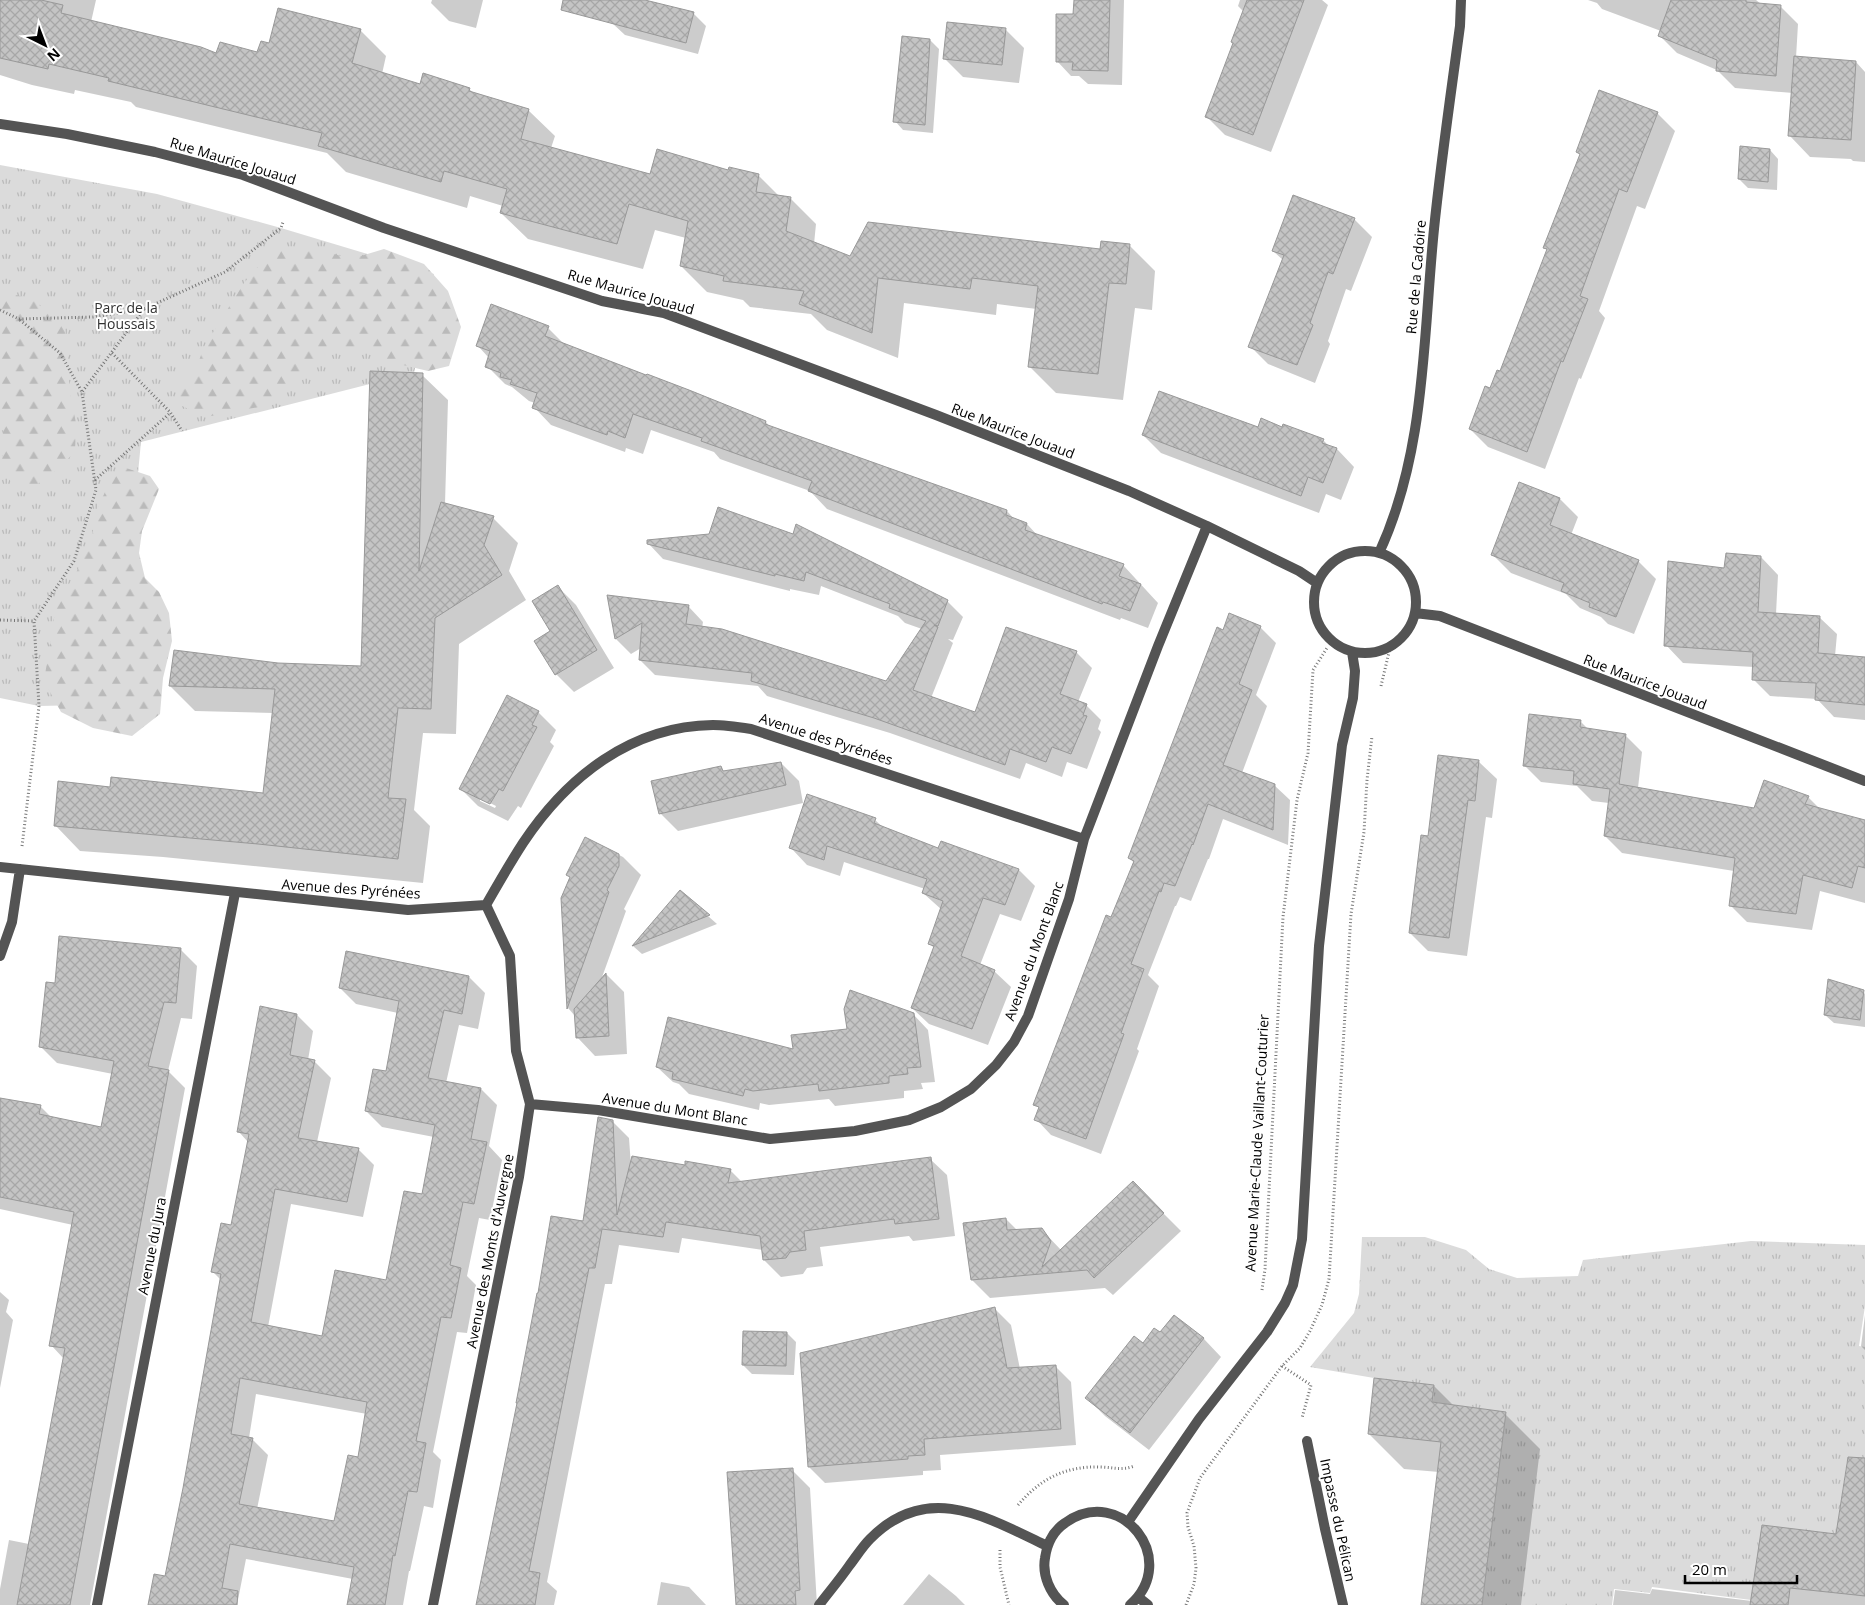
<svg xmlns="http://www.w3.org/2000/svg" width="1865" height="1605" viewBox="0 0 1865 1605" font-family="'Open Sans',sans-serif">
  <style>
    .grass { fill: url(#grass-tufts) }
    .forest { fill: url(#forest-firs) }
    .shadow { fill: #0003; fill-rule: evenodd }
    .building { fill: url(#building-cross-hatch); stroke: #989898; fill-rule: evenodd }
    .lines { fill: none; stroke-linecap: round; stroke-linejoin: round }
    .path { stroke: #767676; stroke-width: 3; stroke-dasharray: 1 2.5; stroke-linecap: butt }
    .service { stroke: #545454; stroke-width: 10 }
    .minor { stroke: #545454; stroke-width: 10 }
    .labels { text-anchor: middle; stroke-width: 4; stroke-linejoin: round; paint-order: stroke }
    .street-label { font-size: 14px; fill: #000; stroke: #fff }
    .park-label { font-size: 14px; fill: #323232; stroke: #fff }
  </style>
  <defs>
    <pattern id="grass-tufts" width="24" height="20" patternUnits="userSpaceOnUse" patternTransform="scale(1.25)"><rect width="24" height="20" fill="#dbdbdb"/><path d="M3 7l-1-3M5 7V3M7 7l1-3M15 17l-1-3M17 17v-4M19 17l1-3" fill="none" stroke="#bababa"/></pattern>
    <pattern id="forest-firs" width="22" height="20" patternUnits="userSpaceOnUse" patternTransform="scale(1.25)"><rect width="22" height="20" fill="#dbdbdb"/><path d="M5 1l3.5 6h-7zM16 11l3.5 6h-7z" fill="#bababa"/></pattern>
    <pattern id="building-cross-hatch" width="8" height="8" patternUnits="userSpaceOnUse" patternTransform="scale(1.25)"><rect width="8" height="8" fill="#c4c4c4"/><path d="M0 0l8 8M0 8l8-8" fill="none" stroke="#a7a7a7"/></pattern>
  </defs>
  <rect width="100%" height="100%" fill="#fff"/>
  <path class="grass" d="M0 165 157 194 281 228 434 274 414 373 370 371V384L141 442 131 546 132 704 39 706 0 698Z
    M1362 1237H1425L1466 1250 1489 1269 1517 1278 1578 1276 1583 1260 1751 1241 1865 1245V1306L1859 1346 1865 1347V1463L1847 1461 1836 1534 1751 1600 1652 1587 1650 1593 1614 1589 1612 1605H1482L1506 1412 1433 1402 1434 1385 1374 1378 1310 1367 1354 1313 1359 1294Z"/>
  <path class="forest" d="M308 246 351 259 384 249 424 264 448 291 461 327 449 366 428 371 386 361 365 351 331 349 310 365 292 386 259 407 206 417 180 405 176 383 197 366 204 347 244 283 272 251Z
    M0 290 33 300 65 326 70 393 76 423 75 452 52 474 28 491 12 485 2 462 3 431 0 426Z
    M126 468 150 476 159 489 142 531 139 553 145 578 159 592 169 613 172 641 163 678 160 714 132 736 93 728 61 712 44 681 56 606 77 571 92 538 95 514 110 481Z"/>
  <path class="shadow" d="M2 0H96L91 22 217 55 258 54 270 45 360 30 386 56 382 74 421 86 469 89 475 94 528 110 555 136 551 148 651 176 730 172 758 175 779 196 790 198 816 224 814 244 850 258 1101 251 1129 245 1155 271 1152 310 1135 308 1123 400 1056 393 1030 367 1037 309 997 304 996 315 904 303 898 358 827 330 811 314 750 307 743 300 707 292 681 266 686 238 655 230 643 269 528 239 501 213 503 206 470 196 467 208 346 172 327 153 136 107 131 102 75 90 74 94 32 85 0 75V5Z
    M432 0H483L476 28 449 21 431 3Z
    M618 0 649 2 694 14 706 26 698 54 625 35 612 23Z
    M1075 0H1124L1122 85 1088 84 1079 76H1071L1057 61 1074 15Z
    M1240 0H1322L1328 5 1271 152 1225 135 1207 117 1234 43 1244 12 1238 6Z
    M1588 0H1756L1761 4 1780 6 1798 24 1796 58 1856 62 1865 72V162L1853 161 1851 159 1810 157 1790 136 1793 93 1735 88 1717 70 1677 53 1659 35 1661 31 1602 9 1597 3Z
    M1006 30 1024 48 1019 83 963 77 945 59Z
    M930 40 939 49 933 133 903 130 895 121Z
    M1657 113 1675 131 1645 209 1637 206 1599 311 1605 318 1581 379 1579 378 1545 469 1488 447 1470 429 1501 372 1548 251 1545 248 1581 155 1577 152Z
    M1770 150 1778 159 1777 190 1748 188 1739 179Z
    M1354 219 1372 237 1351 291 1346 289 1328 341 1330 344 1315 383 1268 364 1250 346 1283 260 1273 251Z
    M548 328 565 345 689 391 766 422 770 427 1007 511 1015 520 1027 524 1038 536 1123 565 1158 603 1148 628 1121 618 1120 620 827 509 810 491 720 459 714 452 651 430 643 454 626 448 625 452 551 425 534 407 535 403 529 401 512 387 505 384 487 366 489 358 478 346Z
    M422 375 448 400 445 504 493 518 518 543 509 571 526 600 459 644 456 734 423 733 414 810 430 826 423 883 163 857 80 851 55 825 111 789 264 794 273 713 195 711 170 686 278 664 362 667Z
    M1282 428 1323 440 1330 447 1337 449 1354 467 1341 500 1326 494 1319 513 1161 453 1143 435Z
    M1519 484 1560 499 1578 517 1571 535 1638 561 1656 579 1634 634 1608 624 1601 617 1580 608 1566 594 1511 573 1493 555Z
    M797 526 947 601 963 617 953 640 948 639 953 643 931 698 975 714 1007 628 1077 653 1092 668 1078 702 1086 705 1101 720 1098 729 1101 732 1087 769 1067 762 1062 777 1026 763 1020 779 890 733 767 696 758 686 655 675 640 660 641 648 631 654 616 639 608 597 688 606 703 622 702 628 887 683 922 629 905 623 898 616 821 586 819 595 790 589V591L663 559 648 543 793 536Z
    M1761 557 1778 575 1776 614 1819 617 1837 634 1835 656 1865 658V720L1834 717 1817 699 1770 696 1753 679 1754 667 1683 663 1666 645 1725 569Z
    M558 587 576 605 614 668 574 692 556 674 552 631Z
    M1260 627 1276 643 1256 695 1267 706 1242 773 1274 785 1290 800 1288 845 1223 819 1209 859H1208L1191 901 1180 897 1176 906H1175L1148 975 1159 986 1137 1049 1139 1051 1101 1154 1051 1135 1036 1119 1040 1109 1035 1104 1134 863 1129 857 1223 631Z
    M538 712 556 730 550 742 554 746 521 808 518 806 508 821 478 806 460 788ZM480 798 496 806 495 808 480 801Z
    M1580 721 1588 729 1625 735 1642 752 1638 788 1755 809 1808 797 1820 809 1865 822V903L1820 891 1812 930 1747 922 1730 905 1734 871 1622 853 1605 836 1609 803 1592 801 1577 786 1541 782 1524 765Z
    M1439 756 1479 762 1497 779 1492 818 1486 817 1467 956 1428 951 1410 933 1429 837Z
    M781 763 799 781 803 803 678 831 660 813 720 768 725 772Z
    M808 796 875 820 885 829 939 850 942 843 1019 870 1035 886 1021 921 1000 914 980 965 994 971 1011 987 988 1045 929 1024 912 1008 935 949 930 944 942 910 923 893 925 889 844 862 840 876 807 865 791 848Z
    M586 838 623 857 641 875 624 909 626 911 601 980 606 974 624 992 627 1054 595 1056 577 1037 575 1016 568 1008 562 898 571 878 568 875Z
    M681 892 717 924 642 954 633 946Z
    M180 949 197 966 192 1019 181 1018 168 1071 185 1088 90 1605H0V1589L9 1540 29 1544 64 1359 51 1345 73 1225 0 1209V1115L40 1106 52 1118 102 1129 113 1074 57 1063 40 1046 56 984Z
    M469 977 485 993 478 1029 459 1025 446 1083 481 1089 497 1105 489 1146 502 1160 490 1220 479 1218 467 1276 476 1285 467 1333 457 1332 433 1452 441 1460 433 1508 424 1506 410 1571H409L403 1605H348L353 1579 246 1559 237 1605H150L166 1578 184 1488 221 1280 213 1272 232 1227 248 1142 239 1132 297 1015 313 1031 308 1060 315 1062 331 1078 317 1142 358 1149 374 1165 363 1217 291 1204 268 1327 323 1338 387 1281 423 1196 434 1137 382 1127 366 1111 387 1073 398 1013 356 1004 340 988ZM256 1394 367 1414 359 1459 335 1522 257 1509 268 1455 252 1439 249 1438Z
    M1863 992 1865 994V1027L1834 1023 1825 1015Z
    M913 1014 928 1030 935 1082 921 1083 923 1089 904 1091V1098L835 1106 829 1099 769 1105 760 1103 759 1110 689 1094 679 1084 673 1082 657 1067 794 1050 848 1031Z
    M612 1121 629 1138 631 1166H686L730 1170 742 1182 930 1159 947 1175 955 1236 913 1241 909 1236 820 1247 823 1266 807 1268 803 1274 781 1277 764 1260 763 1250 682 1238 679 1253 619 1245 612 1284H605L547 1582 557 1591 554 1605H477Z
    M1133 1183 1181 1231 1113 1295 1105 1288 990 1298 972 1280 1006 1219 1017 1230 1041 1229 1061 1250Z
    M0 1292 9 1300 6 1312 13 1320 0 1388Z
    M995 1309 1011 1325 1020 1369 1055 1366 1071 1382 1076 1445 940 1455 941 1470 923 1471V1475L825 1483 809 1467Z
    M1865 1315V1350L1861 1346Z
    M1174 1317 1204 1339 1221 1357 1149 1450 1105 1416 1087 1398 1143 1345 1160 1334Z
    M787 1333 796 1342 794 1375 752 1374 743 1365Z
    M1375 1379 1434 1386 1454 1406 1505 1414 1540 1449 1521 1605H1423L1439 1472 1404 1469 1369 1434Z
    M1865 1464V1605H1613L1615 1590 1650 1594 1652 1589 1752 1601 1837 1536Z
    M792 1470 810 1488 817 1605H737Z
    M929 1574 956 1596 965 1605H903Z
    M661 1582 689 1587 706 1605H657Z"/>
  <path class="building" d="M0 0H41L63 5 61 13 201 47 216 53 220 42 257 52 261 41 269 43 278 8 361 29 352 63 420 84 423 73 470 88 469 91 529 109 521 139 650 174 657 149 728 170 729 167 759 174 756 192 791 197 786 231 850 256 868 222 1100 249 1101 241 1130 244 1126 284 1109 283 1098 374 1028 367 1038 286 972 278 970 289 878 278 872 333 799 304 804 291 723 281 724 276 680 266 688 221 629 204 617 244 500 213 507 189 444 171 441 182 318 146 322 133 108 81 109 78 49 64 48 69 0 58Z
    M563 0H645L694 12 686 43 561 10Z
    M1074 0H1110L1108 71 1072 70 1073 62H1056V14H1073Z
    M1247 0H1304L1253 135 1205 117 1233 43 1231 42Z
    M1671 0H1746V2L1781 5 1776 76 1716 71 1717 60 1658 36Z
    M947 22 1006 28 1002 65 943 59Z
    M902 36 930 39 925 125 893 122Z
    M1794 56 1856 61 1851 140 1788 136Z
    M1599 90 1658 112 1627 192 1619 189 1580 296 1588 299 1563 362 1561 361 1527 452 1469 429 1485 386 1490 388 1497 370 1500 371 1547 249 1543 248 1580 154 1576 152Z
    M1740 146 1770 149 1768 182 1738 179Z
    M1293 195 1355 218 1333 274 1328 272 1310 323 1313 325 1297 365 1248 347 1284 255 1272 251Z
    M491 304 549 326 545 336 646 375 647 374 689 390 766 421 765 424 1007 510 1006 515 1027 523 1025 530 1124 564 1119 576 1141 584 1130 611 1103 602 1102 604 808 491 812 481 701 441 702 438 633 414 625 438 608 431 607 435 532 408 537 393 510 384 512 380 500 377 501 373 485 367 490 351 476 346Z
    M370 371 423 373 419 571 441 502 494 516 484 545 502 575 435 618 431 709 398 708 388 798 406 799 398 859 258 844 54 826 58 781 110 787 111 777 263 793 275 689 169 686 174 650 278 663 361 666Z
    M1159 391 1258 427 1261 418 1282 427 1283 424 1324 439 1322 443 1337 448 1323 483 1308 477 1301 496 1142 435Z
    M1519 482 1560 498 1550 525 1639 560 1616 617 1589 607 1590 603 1561 591 1564 583 1491 555Z
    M718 507 793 534 796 524 948 600 938 626 934 625 938 627 913 690 975 712 1006 627 1077 651 1060 694 1087 704 1083 715 1087 716 1071 754 1052 747 1046 762 1010 749 1005 765 874 718 751 681 752 673 639 660 642 623 615 639 607 595 689 605 686 624 722 629 886 681 926 621 889 608 890 604 806 572 804 581 775 574V576L647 544V540L709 534Z
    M1726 553 1761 556 1758 612 1820 616 1818 653 1865 657V705L1815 700 1816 683 1752 680 1753 652 1664 646 1668 561 1724 568Z
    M558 585 597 650 555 675 534 641 550 631 532 601Z
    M1229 613 1261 626 1239 684 1252 690 1223 765 1275 784 1273 830 1208 804 1193 845 1192 844 1175 886 1164 883 1161 892 1159 891 1131 964 1144 969 1121 1033 1124 1034 1086 1139 1034 1120 1039 1107 1033 1105 1106 915 1111 917 1134 861 1128 858 1217 627 1223 630Z
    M507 695 539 711 532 725 537 727 503 791 499 789 490 804 459 789Z
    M1529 714 1581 720 1580 727 1626 734 1619 784 1754 808 1764 780 1809 796 1805 804 1865 820V868L1858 866 1852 888 1803 875 1796 914 1729 906 1735 858 1604 836 1610 789 1573 784 1574 771 1523 766Z
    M1438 755 1479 760 1475 801 1468 800 1449 938 1409 933 1421 835 1428 836Z
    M781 762 786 785 659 814 651 781 721 766 723 771Z
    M807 794 876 818 874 823 938 848 941 841 1019 869 1005 905 983 898 961 956 995 970 972 1029 911 1008 934 946 928 944 943 901 922 893 927 879 827 846 824 860 789 848Z
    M585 837 619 854V866L607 890 609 892 567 1009 561 898 570 877 566 875Z
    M680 890 710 915 632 946Z
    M59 936 181 948 176 1003 164 1002 148 1066 169 1070 70 1605H17L65 1348 49 1346 74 1212 0 1197V1098L41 1105 39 1114 101 1127 114 1061 39 1047 46 982 55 983Z
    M346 951 469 976 462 1014 444 1010 428 1078 481 1088 471 1139 487 1142 474 1204 463 1202 450 1265 461 1268 456 1294 451 1318 441 1317 416 1441 426 1443 417 1492 408 1491 395 1556 393 1555 385 1605H347L354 1567 230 1544 222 1588 238 1591 237 1605H148L154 1574 165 1576 183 1488 221 1274 211 1272 221 1223 231 1225 249 1134 237 1132 260 1006 297 1014 290 1055 315 1060 298 1138 359 1148 347 1202 275 1189 251 1322 322 1336 335 1270 386 1280 404 1191 422 1194 435 1125 365 1111 373 1069 386 1071 399 1001 339 988ZM240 1378 367 1402 358 1457 348 1455 334 1521 239 1504 253 1438 231 1434Z
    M606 973 609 1036 576 1038 574 1009Z
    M1828 979 1864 990 1860 1020 1824 1015Z
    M850 990 914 1013 921 1067 907 1068 908 1074 889 1076V1083L819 1091 818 1084 753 1091 745 1089 743 1096 672 1079 673 1072 656 1067 668 1017 793 1049 791 1035 847 1029 844 1009Z
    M598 1117 613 1120 617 1215 632 1156 685 1165V1161L731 1169 728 1183 931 1157 939 1219 895 1224 894 1219 804 1231 806 1250 790 1252 786 1258 763 1260 760 1236 666 1222 663 1237 602 1229 595 1268H589L529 1571 540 1573 535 1605H476L517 1403H516L537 1293H538L551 1216 583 1221Z
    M1133 1181 1164 1213 1094 1278 1087 1270 971 1280 963 1223 1006 1218 1007 1230 1042 1228 1051 1241 1042 1267Z
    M995 1307 1007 1368 1056 1365 1061 1429 924 1439 925 1455 908 1456V1459L808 1467 800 1353Z
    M1174 1315 1204 1338 1130 1433 1085 1398 1134 1336 1143 1343 1154 1328 1160 1332Z
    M743 1331 787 1332 786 1366 742 1365Z
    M1374 1378 1434 1385 1432 1402 1506 1412 1482 1605H1421L1441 1442 1368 1434Z
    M1848 1457 1865 1458V1596L1790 1588 1788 1605H1750L1762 1525 1836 1534Z
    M793 1468 800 1590 795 1591 796 1605H736L727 1472Z"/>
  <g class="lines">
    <path class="path" d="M0 310 19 319 93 317 144 309 225 272 281 228 283 222
      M20 320 60 353 82 392
      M112 353 170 412 182 431
      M95 480 170 413
      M0 620 34 621
      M1381 686 1390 648
      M22 846 39 706 34 621 74 561 96 490 82 392 144 309
      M1262 1290 1265 1269 1283 917 1297 800 1308 753 1313 670 1327 648
      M1282 1366 1311 1385 1302 1418
      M1018 1505C1040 1479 1065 1466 1100 1467 1112 1467 1122 1471 1134 1466
      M1000 1550V1567L1009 1605
      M1186 1605 1194 1584 1196 1568 1194 1546 1188 1527 1187 1513 1200 1478 1282 1366 1300 1348 1310 1331 1322 1305 1329 1279 1351 914 1364 832 1367 780 1372 736"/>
    <path class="service" d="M1307 1441 1325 1529 1343 1605"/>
    <path class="minor" d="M0 124 67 134 155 152 243 175 384 228 602 301 664 313 936 415 1129 491 1207 526 1299 571 1317 583
      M1314 602a51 51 0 1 1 102 0a51 51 0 1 1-102 0Z
      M1379 553C1426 452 1423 337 1434 229 1441 161 1451 93 1460 26L1461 0
      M1415 613 1440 616 1865 781
      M0 867 408 910 486 905C498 884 510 863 523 843 567 777 631 726 713 725 725 725 738 727 751 729L1084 839
      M0 956 12 922 20 869
      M530 1104 598 1110 770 1139 855 1131 909 1120 941 1107 971 1089 996 1065 1014 1042 1028 1016 1069 899 1084 839 1158 646 1207 526
      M1128 1522 1199 1419 1267 1332 1285 1303 1293 1285 1302 1239 1319 946 1342 745 1353 698 1355 671 1352 652
      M1138 1597 1148 1605
      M97 1605 235 893
      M433 1605 519 1177 530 1104 516 1051 510 956 486 905
      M819 1605C829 1592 840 1579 849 1566 856 1557 862 1547 870 1539 927 1481 987 1517 1047 1546
      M1064 1605C1050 1594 1042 1575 1045 1558 1047 1543 1053 1531 1065 1523 1121 1483 1181 1560 1130 1605"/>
  </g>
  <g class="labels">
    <g class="street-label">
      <text transform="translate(233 161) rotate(17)" y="5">Rue Maurice Jouaud</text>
      <text transform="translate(1416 277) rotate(-85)" y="5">Rue de la Cadoire</text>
      <text transform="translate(631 292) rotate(16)" y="5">Rue Maurice Jouaud</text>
      <text transform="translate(1013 431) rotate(21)" y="5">Rue Maurice Jouaud</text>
      <text transform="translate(1645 682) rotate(21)" y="5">Rue Maurice Jouaud</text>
      <text transform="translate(826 739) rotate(18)" y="5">Avenue des Pyrénées</text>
      <text transform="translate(351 889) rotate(4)" y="5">Avenue des Pyrénées</text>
      <text transform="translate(1034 951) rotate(-70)" y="5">Avenue du Mont Blanc</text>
      <text transform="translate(675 1109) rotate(9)" y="5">Avenue du Mont Blanc</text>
      <text transform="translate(1257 1143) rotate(-87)" y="5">Avenue Marie-Claude Vaillant-Couturier</text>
      <text transform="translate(152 1246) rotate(-79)" y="5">Avenue du Jura</text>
      <text transform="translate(490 1251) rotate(-79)" y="5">Avenue des Monts d'Auvergne</text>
      <text transform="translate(1338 1520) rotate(78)" y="5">Impasse du Pélican</text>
    </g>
    <g class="park-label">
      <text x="126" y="313">Parc de la<tspan x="126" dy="16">Houssais</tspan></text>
    </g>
  </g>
  <g transform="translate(45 45) rotate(138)" stroke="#ffffff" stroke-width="4" paint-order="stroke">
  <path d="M0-4L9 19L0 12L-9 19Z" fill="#000000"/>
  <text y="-8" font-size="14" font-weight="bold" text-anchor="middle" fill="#000000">N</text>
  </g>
  <path d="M1685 1575v8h112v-8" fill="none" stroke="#000000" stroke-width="2.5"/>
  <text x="1692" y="1575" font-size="15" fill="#000000" stroke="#ffffff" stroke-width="4" paint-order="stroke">20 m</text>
</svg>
